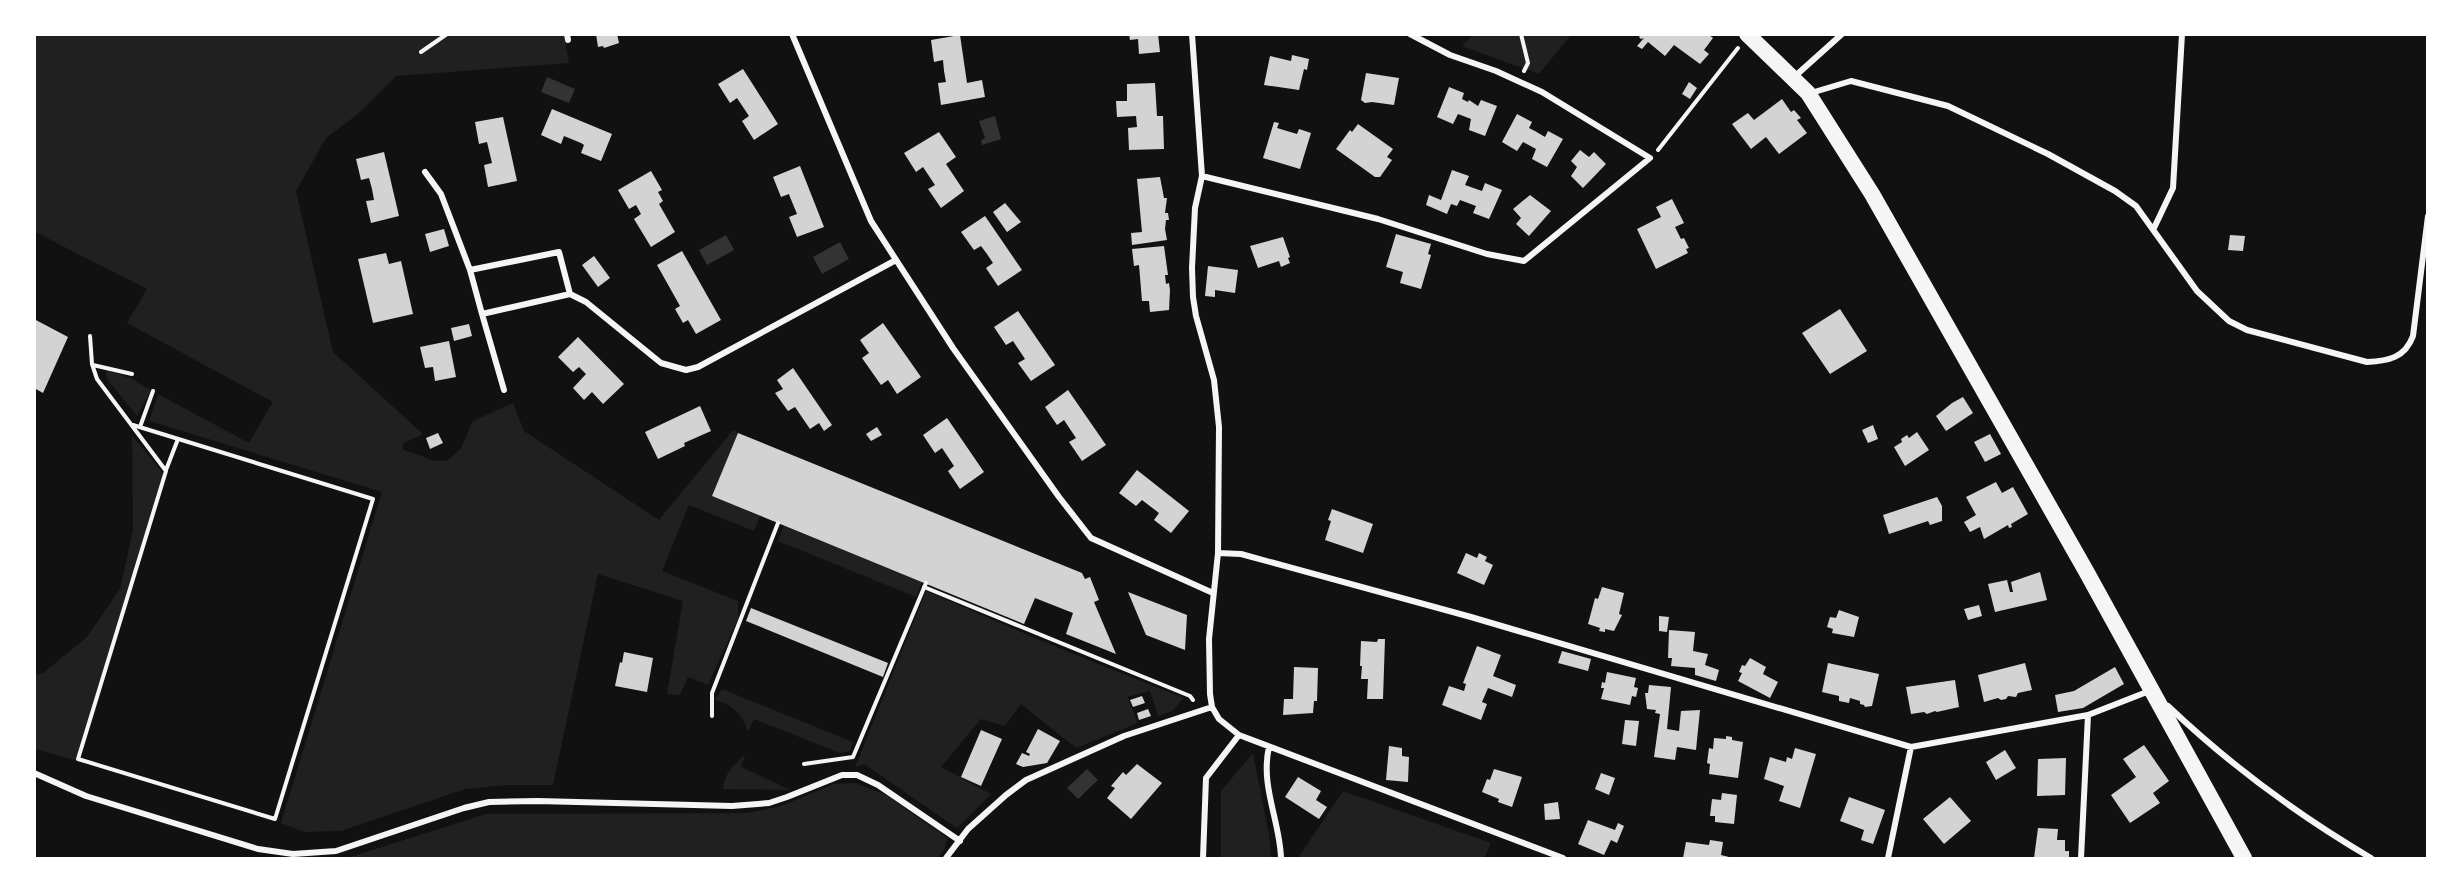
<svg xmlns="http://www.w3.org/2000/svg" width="2462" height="893" viewBox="0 0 2462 893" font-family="Quicksand,sans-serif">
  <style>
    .green { fill: #202020 }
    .water { fill: #333 }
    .building { fill: #d3d3d3 }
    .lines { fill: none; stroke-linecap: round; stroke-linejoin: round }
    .path { stroke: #f5f5f5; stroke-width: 4 }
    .minor { stroke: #f5f5f5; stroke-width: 6 }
    .trunk { stroke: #f5f5f5; stroke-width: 16 }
  </style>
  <rect width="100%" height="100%" fill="#111"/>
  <path class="green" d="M34 35H564L569 63 396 76 358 114 326 138 296 191 333 352 423 434 404 443 402 449 435 461H447L461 448 473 421 513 403 524 431 659 520 733 430 738 433 712 496 760 516 754 531 689 505 662 571 738 601V619L708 685 688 677 680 695 667 694 683 601 598 574 553 785H506L465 789 341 831 304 832 281 823 382 492 149 421 158 394 249 443 273 402 127 323 147 289 35 232Z
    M1473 35H1571L1539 74 1462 46Z
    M106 370 130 378 151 390 137 416 107 379Z
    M132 435 165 476 77 761 35 749 34 675 43 673 86 638 120 589 133 530Z
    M784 526 922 582 916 597 778 541Z
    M926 591 1061 649 1184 698 1172 711 1158 716 1150 691 1127 697 1138 723 1076 748 1021 704 1005 726 981 719 941 767 991 794 957 828 864 764 855 767Z
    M722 689 853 742 850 751 840 753 754 719 748 732C742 714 734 705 715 700Z
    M1253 753 1269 835 1271 858H1221V791Z
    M745 755 741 767 790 790 723 789C724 773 734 765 745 755Z
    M855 783 886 795 947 838 945 848 938 858H347L486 814 747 813 781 806 834 784Z
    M1343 791 1491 843 1484 858H1298Z"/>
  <path class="water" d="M547 77 575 89 569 103 541 92Z
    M995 116 1001 139 982 145 981 140 985 138 979 121Z
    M726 235 734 250 707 265 699 250Z
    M840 242 849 259 822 274 813 257Z
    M1087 769 1098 780 1078 799 1067 788Z"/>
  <path class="building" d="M596 34H617L619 43 604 48 603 46 598 47Z
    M1129 34H1158L1160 52 1139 54 1138 39 1130 40Z
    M1641 34H1708L1713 38 1704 50 1709 54 1700 64 1674 45 1665 56 1648 42 1642 49 1637 46 1644 38 1641 39 1639 37Z
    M960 35 967 83 982 80 985 97 941 105 938 83 946 82 944 71 943 60 934 62 931 40Z
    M1292 55 1309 59 1307 70 1304 69 1299 90 1264 85 1270 56 1291 61Z
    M743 69 778 124 754 140 742 121 749 116 737 98 730 103 718 84Z
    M1366 73 1399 78 1394 105 1372 102 1365 103 1361 100Z
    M1689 82 1697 88 1690 99 1682 94Z
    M1155 83 1157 116H1163L1164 149 1129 150 1128 128 1137 127 1136 116 1117 117 1116 101H1127V84Z
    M1449 87 1464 93 1462 99 1468 102 1469 100 1478 106 1481 100 1497 106 1485 136 1469 130 1471 119 1458 114 1453 124 1437 117Z
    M1782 99 1791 112 1794 110 1801 118 1797 120 1807 133 1779 154 1766 137 1751 149 1732 124 1748 113 1754 120Z
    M552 109 612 134 601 161 581 153 584 145 581 143 564 136 561 144 541 135Z
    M1517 114 1532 122 1529 128 1535 131 1545 137 1548 131 1563 139 1547 167 1532 159 1536 149 1523 142 1517 151 1502 142Z
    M503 117 517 181 488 187 484 165 492 163 487 142 479 144 475 122Z
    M1274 122 1279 123 1277 128 1297 134 1299 129 1311 133 1300 169 1263 158Z
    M1358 124 1393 149 1387 157 1392 160 1380 177H1375L1336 149 1350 130 1352 132Z
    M939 132 956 157 946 164 964 191 941 208 928 189 935 185 923 167 916 172 904 153Z
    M1580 150 1589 157 1594 152 1606 164 1583 188 1571 176 1577 167 1571 161Z
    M384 152 399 216 371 223 366 201 374 200 372 189 369 178 361 180 356 159Z
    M800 166 824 227 797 237 789 217 797 214 790 197 789 194 781 197 773 177Z
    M1452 170 1469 176 1465 185 1482 191 1485 183 1502 190 1489 219 1473 213 1476 206 1460 200 1457 206 1451 204 1447 214 1426 205 1429 195 1441 200Z
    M651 171 662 190 658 192 663 201 659 204 675 232 651 247 634 219 641 214 636 205 629 209 618 190Z
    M1160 177 1164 198H1167L1165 213H1168L1169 220H1166L1165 229 1167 240 1132 245 1131 233 1142 232 1137 179Z
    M1530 195 1551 211 1529 236 1516 224 1521 218 1513 209Z
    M1672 199 1684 223 1675 227 1681 239 1684 238 1689 248 1686 249 1688 253 1656 269 1637 229 1661 217 1656 207Z
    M1005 203 1021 222 1007 232 993 212Z
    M985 216 1022 270 998 286 986 268 993 263 987 254 981 246 974 250 961 232Z
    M444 229 449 246 430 252 425 234Z
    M1396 234 1431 244 1428 254 1431 255 1421 289 1400 283 1403 272 1386 267Z
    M2230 235 2245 236 2243 251 2228 250Z
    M1283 237 1290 257 1288 258 1290 263 1281 267 1279 261 1258 268 1250 246Z
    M1164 246 1168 275H1165L1166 284 1169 283 1170 290 1169 310 1150 312 1149 301H1142L1139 265 1134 266 1132 249Z
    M682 251 721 320 696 334 688 320 683 323 675 309 680 306 657 265Z
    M386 253 389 264 401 261 413 314 373 323 358 259Z
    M594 256 610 278 598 287 582 265Z
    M1208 266 1238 270 1235 293 1215 290V297L1205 296Z
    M1840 309 1867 351 1830 374 1802 333Z
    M1018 311 1055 365 1031 381 1018 363 1025 359 1013 341 1006 345 994 327Z
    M34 319 68 337 43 393 34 388Z
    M883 323 921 377 897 394 888 380 881 385 862 358 869 353 860 340Z
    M469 324 472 336 454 341 451 328Z
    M578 337 624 384 603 404 592 392 584 400 573 388 586 374 579 367 573 372 558 357Z
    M449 341 456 377 435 381 433 367 425 368 420 347Z
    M793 368 832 425 824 431 819 423 810 429 795 407 788 411 775 393 783 389 777 380Z
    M1068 390 1106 445 1082 461 1069 442 1076 438 1064 420 1057 425 1045 407Z
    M1963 397 1973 413 1946 431 1936 416 1952 403Z
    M700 406 711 431 684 443 685 446 658 459 645 432Z
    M947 418 984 472 960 489 948 471 954 466 942 448 935 453 923 435Z
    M1873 425 1878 439 1868 443 1862 430Z
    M877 427 882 435 871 441 866 434Z
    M1917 432 1929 450 1905 466 1894 447 1902 442 1901 439 1907 435 1909 438Z
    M438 433 443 443 430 449 426 438Z
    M738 433 1082 573 1085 579 1090 577 1099 600 1094 602 1116 654 1066 634 1073 613 1035 598 1024 624 712 496Z
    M1990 434 2001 454 1985 462 1974 442Z
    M1137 470 1189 511 1171 533 1154 520 1159 513 1142 500 1136 506 1119 493Z
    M1996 482 2002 493 2013 487 2028 514 2011 524 2012 527 2009 528 2008 525 1984 539 1980 527 1970 532 1964 522 1976 515 1966 497Z
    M1937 497 1942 506V521L1930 525 1928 521 1889 534 1883 515Z
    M1332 509 1373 524 1363 553 1325 540 1331 521 1328 520Z
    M1466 553 1477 558 1479 553 1487 557 1485 561 1493 565 1484 585 1457 573Z
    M2040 572 2047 600 1995 612 1988 584 2007 580 2010 592H2013L2011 582Z
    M1602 587 1624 593 1619 614 1622 615 1614 631 1605 629V632L1599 631 1600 628 1588 624 1595 598 1598 599Z
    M1128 592 1187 615 1185 650 1146 635Z
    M1979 605 1982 616 1968 620 1964 609Z
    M751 608 888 663 883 677 746 621Z
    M1839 610 1859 617 1854 637 1832 633 1833 629 1827 627 1830 617 1836 618Z
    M1659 616 1669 617 1667 632 1659 631Z
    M1669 630 1695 632 1693 651 1708 654 1705 665 1719 670 1716 681 1695 675V668L1671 666 1672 658H1668Z
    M1378 639H1385L1383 699H1367L1368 679H1361L1362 666H1360L1361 641 1377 642Z
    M1477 646 1501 655 1493 676 1516 685 1512 697 1488 688 1482 702 1487 704 1481 720 1442 705 1449 686 1464 691 1466 684 1463 683Z
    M1562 651 1591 659 1588 671 1558 663Z
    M624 652 653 658 647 692 615 686 620 662 622 663Z
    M1750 658 1766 667 1763 674 1778 682 1770 698 1738 681 1742 673 1739 672 1742 665 1745 666Z
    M1828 663 1879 674 1872 706 1865 707 1864 705 1860 704V701L1850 698 1849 703 1839 701V696L1822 692Z
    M2025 663 2032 690 2018 693 2016 697 2008 696 2006 699 2001 700 1998 698 1984 702 1978 675Z
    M1294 667 1318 668 1317 701H1314L1313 713 1283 715 1284 699H1293Z
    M2115 667 2124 684 2083 708 2058 712 2055 695 2074 691Z
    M1607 672 1636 678 1634 687 1638 688 1636 697 1632 696 1630 705 1601 699 1604 688H1601L1602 682 1605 683Z
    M1955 680 1959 707 1937 712 1935 711 1927 714 1924 712 1911 714 1906 687Z
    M1649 685 1671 687 1667 729 1679 731 1681 711 1700 710 1696 750 1677 747 1675 760 1654 757 1660 714 1655 713 1656 710 1647 709 1645 693H1648Z
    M1142 696 1145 703 1133 707 1130 700Z
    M1148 709 1151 716 1139 720 1137 713Z
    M1625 720 1639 721 1636 746 1622 744Z
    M1038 729 1060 741 1047 763 1023 767 1016 764 1022 753 1029 756 1030 754 1026 752Z
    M981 730 1002 739 981 786 961 777Z
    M1726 736 1732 737V740L1743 742 1738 778 1709 774 1710 764 1707 763 1709 748 1713 749 1714 738 1726 739Z
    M2144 745 2169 781 2153 793 2160 803 2130 823 2111 795 2136 777 2123 759Z
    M1389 746 1402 748V756L1409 757 1408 782 1386 780Z
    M1795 748 1816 754 1800 808 1779 801 1784 786 1764 779 1770 757 1786 762 1787 757 1792 759Z
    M2005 750 2016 768 1996 780 1986 762Z
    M2066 758 2065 795 2037 796 2038 759Z
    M1137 764 1162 783 1131 819 1107 798 1115 788 1111 786 1123 772 1126 775Z
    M1494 769 1522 777 1512 807 1498 802 1499 799 1482 792 1487 779 1490 780Z
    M1601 773 1615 778 1609 795 1595 789Z
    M1298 777 1321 791 1316 800 1327 807 1319 819 1285 797Z
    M1722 793 1737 795 1734 824 1715 822V816H1710L1712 799 1721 800Z
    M1849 797 1885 810 1873 844 1861 840 1864 830 1840 821Z
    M1950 797 1971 821 1944 844 1923 819Z
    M1558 802 1560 819 1545 820 1544 804Z
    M1588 820 1615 830 1618 823 1624 826 1617 843 1611 840 1604 855 1578 844Z
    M2038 828 2058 829 2057 840H2065V851H2069V858H2034Z
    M1710 840 1723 842 1721 855 1733 858H1683L1686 842 1709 845Z"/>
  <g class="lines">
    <path class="path" d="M1521 34 1528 63 1524 71
      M421 52 447 34
      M1658 150 1738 48
      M90 336 92 364 97 379 166 471 78 759 275 819 373 499 133 425
      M93 365 132 374
      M140 427 153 391
      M166 470 178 439
      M924 587 1190 696 1193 700
      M712 716V693L778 523
      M804 764 853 757 926 583"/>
    <path class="minor" d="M567 34 568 40
      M792 34 871 221 953 348 1059 497 1091 538 1213 593
      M1192 34 1202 176 1195 208 1192 268 1193 297 1196 316 1214 380 1219 427 1218 553 1209 639 1210 694 1212 707 1219 719 1239 735 1563 858
      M1793 78 1842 34
      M1811 93 1851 81 1948 106 2048 154 2115 191 2136 206 2197 291 2229 321 2247 330 2367 362C2388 361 2405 358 2413 336L2428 216
      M425 172 441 194 470 270
      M1202 176 1378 219 1487 254 1524 261 1650 158 1542 92 1496 71 1450 55 1410 34
      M2154 228 2173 188 2182 34
      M570 294 482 314 470 270 559 252 570 294 586 302 661 363 686 370 698 367 896 260
      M482 314 504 390
      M1218 553 1241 554 1471 617 1911 747 2088 715 2152 690
      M2168 706C2229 764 2298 815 2371 858
      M1269 747C1260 786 1280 821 1281 858
      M34 773 86 796 258 849 293 854 336 851 464 808 489 802 538 801 732 806 769 803 787 797 842 775H857L878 785 960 841
      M946 858 968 829 1006 795 1026 780 1124 736 1212 707
      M1203 858 1206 778 1239 735
      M1888 858 1911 747
      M2081 858 2088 715"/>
    <path class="trunk" d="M1747 34 1808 93 1872 194 2086 571 2244 858"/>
  </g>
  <rect width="2462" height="893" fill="none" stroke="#ffffff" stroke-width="72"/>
</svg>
